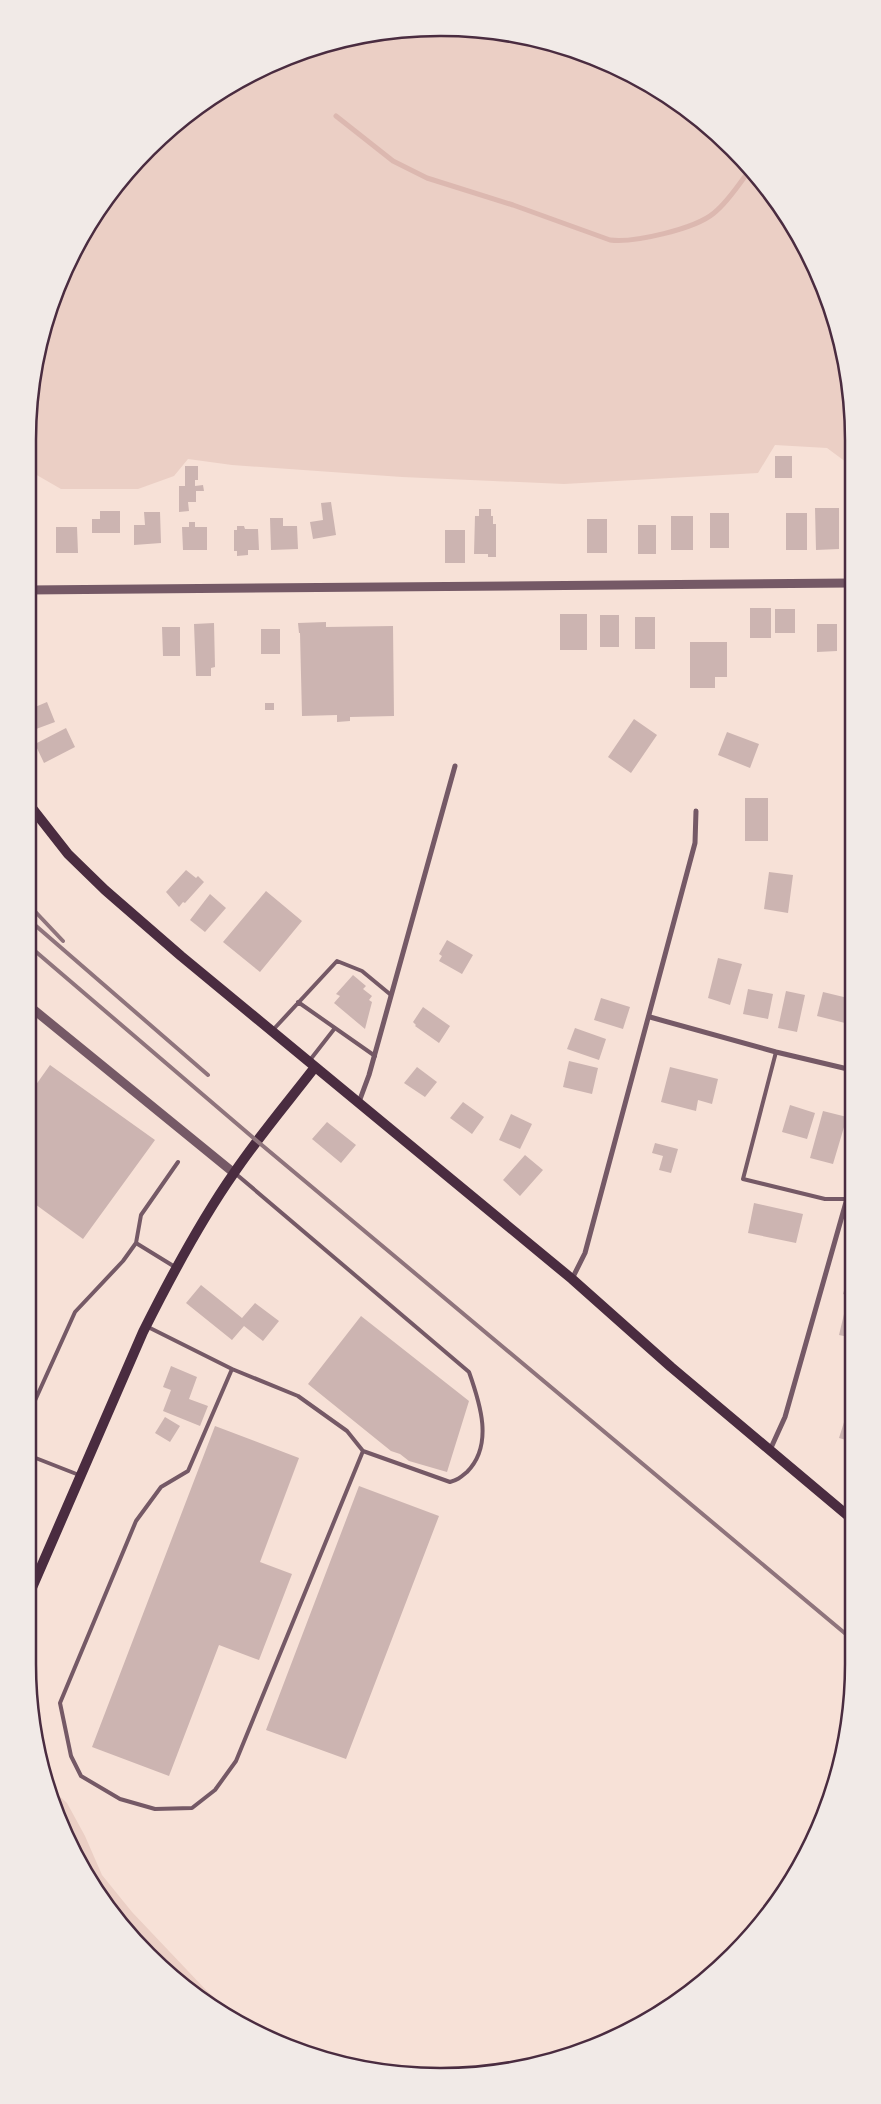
<svg xmlns="http://www.w3.org/2000/svg" width="881" height="2104" viewBox="0 0 881 2104" font-family="'Titillium Web',sans-serif">
  <style>
    .green { fill: #ebcfc5 }
    .lines { fill: none; stroke-linecap: round; stroke-linejoin: round }
    .stream { stroke: #dcb8b0; stroke-width: 5 }
    .building { fill: #ccb4b1 }
    .service { stroke: #755966; stroke-width: 4 }
    .minor { stroke: #755966; stroke-width: 5 }
    .tertiary { stroke: #755966; stroke-width: 9 }
    .secondary { stroke: #4a2c40; stroke-width: 10 }
    .rail { stroke: #8f747c; stroke-width: 4 }
    .rim { fill: none; stroke: #4a2c40; stroke-width: 2.5 }
  </style>
  <rect width="100%" height="100%" fill="#f7e1d7"/>
  <path class="green" d="M413 28 494 31 573 49 670 97 751 168 811 258 850 386V465L827 448 775 445 758 473 564 484 402 477 232 465 188 459 174 476 138 489H61L28 470V440L49 308 83 234 130 168 189 113 258 70 333 42Z
    M48 1786 67 1803 85 1836 102 1875 132 1912 205 1989 247 2027 234 2021 130 1936 83 1870 50 1797Z"/>
  <g class="lines">
    <path class="stream" d="M336 116 393 161 427 178 513 205 610 240C634 243 695 229 714 213 728 202 740 183 751 168"/>
  </g>
  <path class="building" d="M775 456H792V478H775Z
    M185 466H198V480H195V486L203 485 204 491H196V502H188L189 511 179 512V486H185Z
    M331 502 336 535 313 539 310 522 323 520 321 503Z
    M815 508H839V549L816 550Z
    M479 509H491V516H493V524H496V557H488V554H474L475 516H479Z
    M100 511H120V533H92V519H100Z
    M144 512H160L161 543 134 545V525H145Z
    M710 513H729V548H710Z
    M786 513H807V550H786Z
    M671 516H693V550H671Z
    M270 518H283V526H297L298 549 271 550Z
    M587 519H607V553H587Z
    M189 522H195V527H207V550H183L182 527H189Z
    M638 525H656V554H638Z
    M237 526H244L245 529H258L259 550H248V555L237 556V551H234V530H237Z
    M56 527H77L78 553H56Z
    M445 530H465V563H445Z
    M750 608H771V638H750Z
    M775 609H795V633H775Z
    M560 614H587V650H560Z
    M600 615H619V647H600Z
    M635 617H655V649H635Z
    M326 622V627L393 626 394 716 350 717V721L337 722V715L302 716 300 633H299L298 623Z
    M214 623 215 667 211 668V676H196L194 624Z
    M817 624H837V651L817 652Z
    M162 627H180V656H163Z
    M261 629H280V654H261Z
    M690 642H727V677H715V688H690Z
    M47 702 55 722 28 732V710Z
    M265 703H274V710H265Z
    M634 719 657 735 631 773 608 757Z
    M66 728 75 747 44 763 35 744Z
    M727 732 759 744 750 768 718 755Z
    M745 798H768V841H745Z
    M186 870 196 878 198 876 204 882 185 903 183 902 179 907 166 892Z
    M769 872 793 875 788 913 764 909Z
    M266 891 302 921 260 972 223 942Z
    M210 894 226 908 205 932 190 920Z
    M447 940 473 955 462 974 439 961 442 956 439 954Z
    M718 958 742 964 730 1005 708 998Z
    M353 975 366 986 363 989 372 996 369 1000 372 1002 365 1029 334 1003 340 996 336 994Z
    M748 989 773 994 768 1019 743 1014Z
    M786 991 805 995 797 1032 778 1028Z
    M823 992 852 999 849 1024 817 1016Z
    M601 998 630 1007 623 1029 594 1020Z
    M423 1007 450 1026 439 1043 415 1026 416 1025 413 1022Z
    M575 1028 606 1039 599 1060 567 1049Z
    M569 1061 598 1068 592 1094 563 1087Z
    M50 1065 155 1140 83 1239 28 1199V1096Z
    M417 1067 437 1082 425 1097 404 1083Z
    M670 1067 718 1079 712 1104 698 1100 696 1111 661 1102Z
    M463 1102 484 1117 472 1134 450 1118Z
    M790 1105 815 1113 807 1139 782 1132Z
    M823 1111 847 1117 833 1164 810 1158Z
    M511 1114 532 1124 520 1149 499 1140Z
    M327 1122 356 1145 341 1163 312 1139Z
    M655 1143 678 1149 671 1173 659 1170 663 1156 652 1153Z
    M525 1155 543 1170 520 1196 503 1180Z
    M754 1203 803 1214 796 1243 748 1233Z
    M848 1277 852 1278V1297L843 1294Z
    M201 1285 242 1318 255 1303 279 1321 263 1341 244 1326 232 1340 186 1303Z
    M844 1314 853 1316V1338L839 1335Z
    M361 1316 469 1401 447 1472 409 1461 400 1454 391 1451 308 1384Z
    M171 1366 197 1377 189 1399 208 1406 200 1426 163 1411 171 1390 163 1387Z
    M851 1400 853 1401V1442L839 1438Z
    M165 1417 180 1426 170 1442 155 1433Z
    M215 1426 299 1458 260 1562 292 1574 259 1660 219 1645 169 1776 92 1747Z
    M359 1486 439 1516 346 1759 266 1730Z"/>
  <g class="lines">
    <path class="service" d="M298 1002 375 1056
      M272 1031 337 961 362 971 391 995
      M776 1052 743 1179 825 1199H847
      M310 1060 335 1028
      M236 1174 469 1372C480 1403 494 1445 467 1472 461 1477 458 1480 450 1482L363 1451
      M136 1243 175 1267
      M146 1326 232 1369 188 1471 161 1487 136 1521 60 1703 71 1756 81 1776 120 1799 155 1809 192 1808 215 1790 236 1761 363 1451 347 1431 298 1396 232 1369
      M28 1416 75 1312 123 1261 136 1243 141 1215 178 1162
      M28 1455 79 1475"/>
    <path class="minor" d="M650 1017 776 1052 852 1070
      M359 1102 369 1075 455 766
      M572 1279 585 1253 695 843 696 811
      M770 1450 785 1417 852 1181"/>
    <path class="tertiary" d="M28 590 850 583
      M28 1005 234 1173"/>
    <path class="secondary" d="M28 803 68 854 105 890 181 956 572 1279 671 1367 853 1520
      M28 1597 143 1332C170 1278 199 1223 234 1173 259 1136 288 1102 315 1067"/>
    <path class="rail" d="M28 904 63 941
      M28 919 208 1075
      M28 945 257 1141 853 1640"/>
  </g>
  <path d="M0 0H881V2104H0ZM440 36H441A404 404 0 0 1 845 440V1664A404 404 0 0 1 441 2068H440A404 404 0 0 1 36 1664V440A404 404 0 0 1 440 36Z" fill="#f1eae7" fill-rule="evenodd"/>
  <path class="rim" d="M440 36H441A404 404 0 0 1 845 440V1664A404 404 0 0 1 441 2068H440A404 404 0 0 1 36 1664V440A404 404 0 0 1 440 36Z"/>
</svg>
